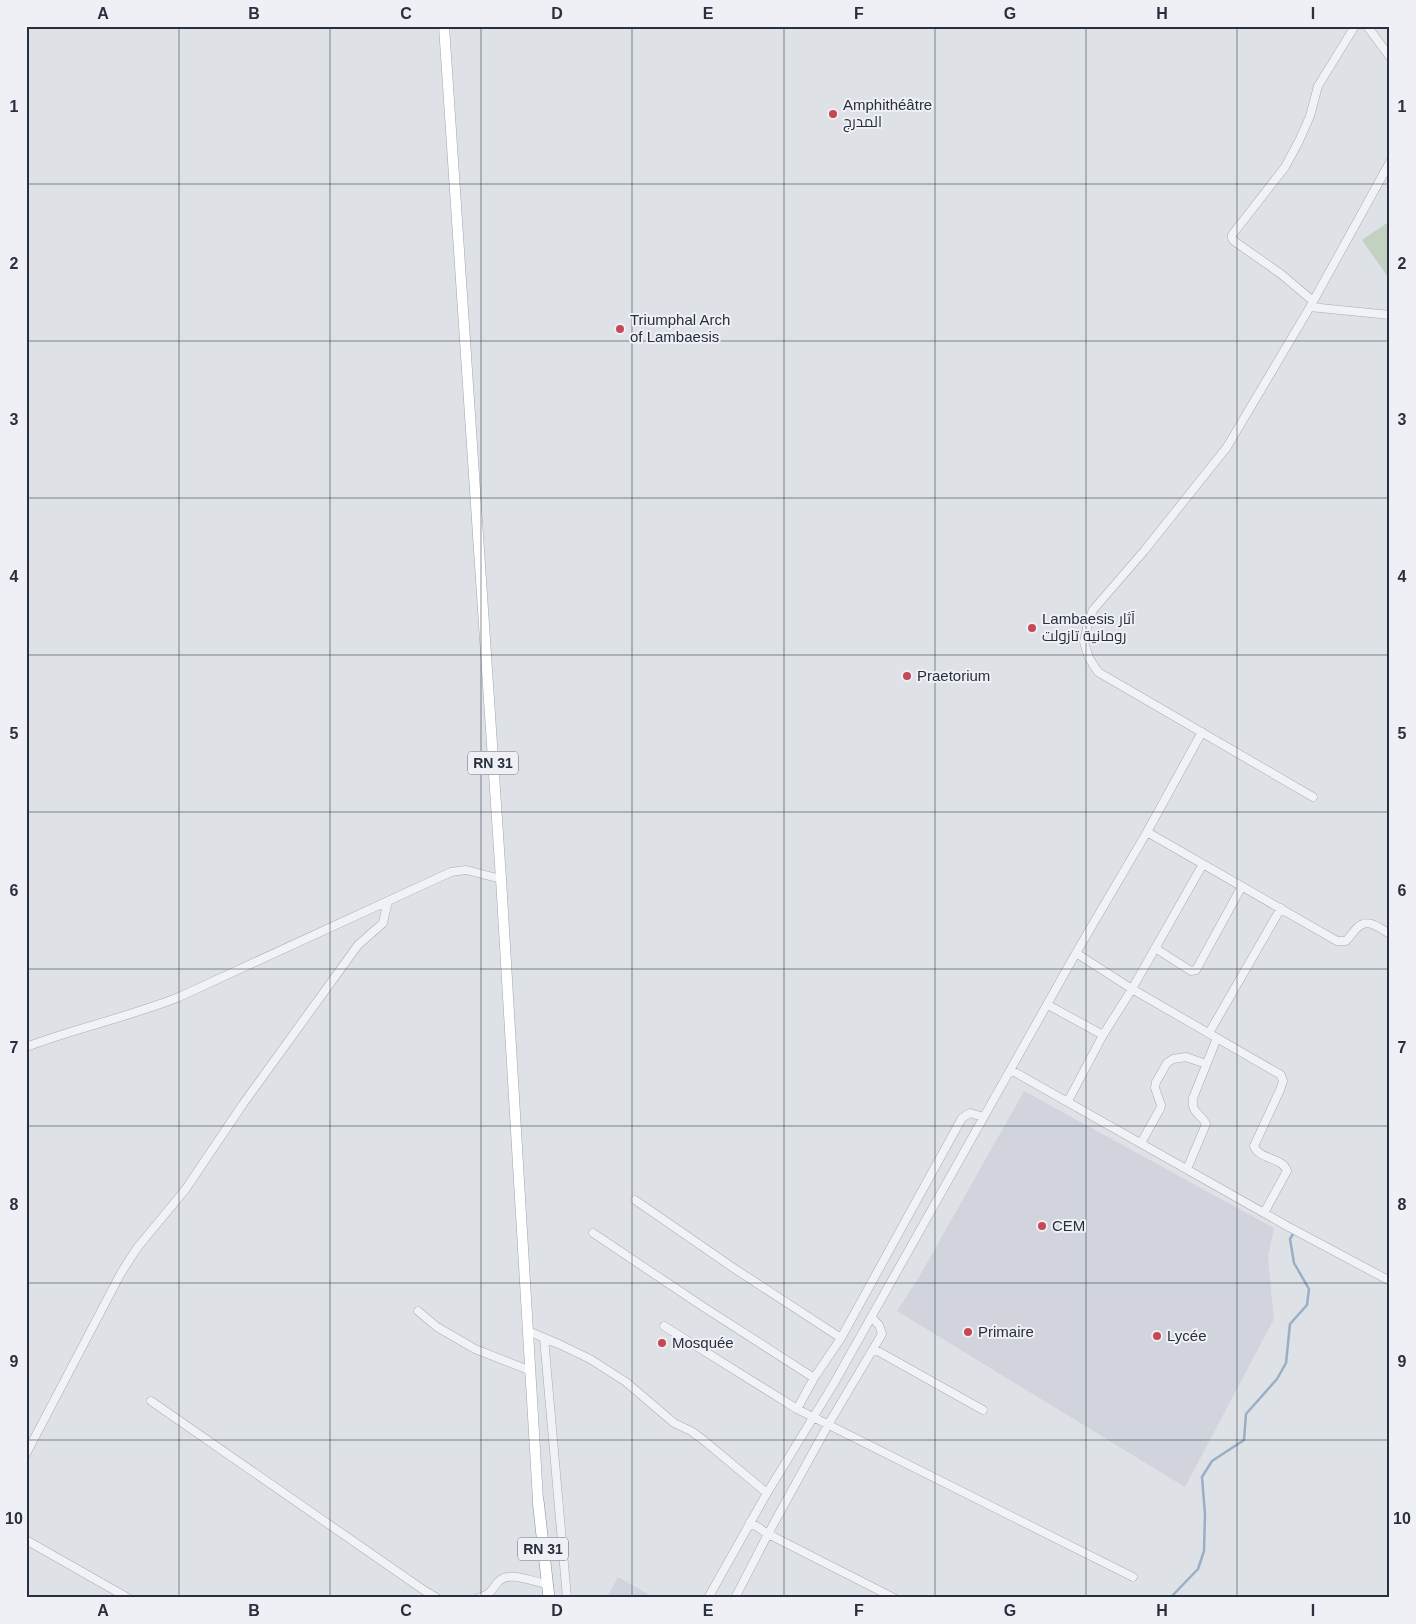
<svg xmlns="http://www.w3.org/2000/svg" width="1416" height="1624" viewBox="0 0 1416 1624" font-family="Helvetica,Cairo,sans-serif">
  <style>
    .built { fill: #d1d4dc }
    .green { fill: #c3d1c0 }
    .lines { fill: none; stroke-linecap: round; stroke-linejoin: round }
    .stream { stroke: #9aaec6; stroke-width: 2.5 }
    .minor-casing { stroke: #a7acb4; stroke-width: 9 }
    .major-casing { stroke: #9ea5b2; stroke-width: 11 }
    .highway-casing { stroke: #868e9d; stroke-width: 12 }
    .minor { stroke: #f1f2f6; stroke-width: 8 }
    .major { stroke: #fff; stroke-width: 10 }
    .highway { stroke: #fff; stroke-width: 11 }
    .grid { fill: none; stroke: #282f3e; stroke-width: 1; stroke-opacity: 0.55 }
    .poi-dot { fill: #c84755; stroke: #eef0f5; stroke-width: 2 }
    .labels { text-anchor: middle; stroke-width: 4; stroke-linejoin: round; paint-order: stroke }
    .shield { fill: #eef0f5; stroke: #636975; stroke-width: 1 }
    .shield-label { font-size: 14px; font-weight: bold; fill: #282f3e }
    .poi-label { font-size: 15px; fill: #282f3e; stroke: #eef0f5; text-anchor: start }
    .neatline { fill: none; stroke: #282f3e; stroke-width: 2 }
    .grid-label { font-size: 16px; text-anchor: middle; font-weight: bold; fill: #282f3e }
  </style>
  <rect width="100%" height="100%" fill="#dee2e7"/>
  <path class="built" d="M1024 1091 1274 1228 1268 1257 1274 1319 1185 1487 897 1311 919 1277Z
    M618 1577 655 1598H607Z"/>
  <path class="green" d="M1390 221V280L1362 240Z"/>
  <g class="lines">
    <path class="stream" d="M1166 1598 1172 1596 1198 1569 1204 1551 1205 1514 1202 1477 1212 1461 1244 1440 1246 1414 1277 1379 1286 1363 1290 1324 1307 1305 1309 1289 1294 1263 1290 1239 1293 1234"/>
    <defs>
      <path id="minor" d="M1367 26 1390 57
        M1313 301 1281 274 1234 241 1232 238V235L1285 167 1299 141 1310 116 1318 86 1355 26
        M1310 307 1390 315
        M1313 797 1098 672 1089 658 1084 642 1088 623 1093 610 1144 551 1227 447 1310 307 1390 162
        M1147 832 1202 732
        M1155 948 1191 971 1196 970 1242 886
        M1076 953 1132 989 1281 1075 1283 1081 1280 1090 1254 1146C1259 1160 1283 1157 1287 1171L1264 1213
        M1048 1005 1103 1035
        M1209 1033 1281 908
        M26 1047C76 1028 129 1017 179 997L451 872 466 870 501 879
        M1011 1070 1287 1226 1390 1281
        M1068 1101 1103 1035 1132 989 1203 864
        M1141 1143 1160 1109 1161 1105 1155 1088 1156 1082 1167 1063 1173 1059 1186 1057 1206 1064
        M1187 1169 1206 1124C1201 1113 1191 1114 1193 1098L1217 1038
        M635 1200 735 1269 841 1338
        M593 1233 702 1306 814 1378
        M418 1311 437 1327 475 1349 531 1371
        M664 1326 797 1409 1133 1577
        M528 1331 561 1345 590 1359 626 1382 674 1423 691 1431 702 1439 767 1493
        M544 1338 567 1598
        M874 1349 983 1410
        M151 1401 425 1591 437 1598
        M797 1409 814 1378 841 1338 962 1118 970 1113 983 1117
        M26 1454 121 1273 137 1248 185 1190 243 1104 358 945 383 923 388 901
        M750 1522 768 1534 894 1598
        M26 1540 128 1598
        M478 1598C492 1594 491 1590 499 1581 509 1571 531 1581 542 1583
        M708 1598 767 1493 833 1385 1076 953 1147 832 1337 941H1346C1350 937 1353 932 1357 928 1368 917 1379 928 1390 934
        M735 1598 768 1534 828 1425 882 1334 879 1325 871 1317"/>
      <path id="major" d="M444 26 501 879 538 1500"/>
      <path id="highway" d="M538 1500 549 1598"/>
    </defs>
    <use href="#minor" class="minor-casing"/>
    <use href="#major" class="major-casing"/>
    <use href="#highway" class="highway-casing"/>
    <use href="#minor" class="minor"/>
    <use href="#major" class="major"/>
    <use href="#highway" class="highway"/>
  </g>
  <path class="grid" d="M179 26V1598M330 26V1598M481 26V1598M632 26V1598M784 26V1598M935 26V1598M1086 26V1598M1237 26V1598M26 184H1390M26 341H1390M26 498H1390M26 655H1390M26 812H1390M26 969H1390M26 1126H1390M26 1283H1390M26 1440H1390"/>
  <g class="poi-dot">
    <circle cx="833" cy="114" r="5"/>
    <circle cx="620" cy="329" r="5"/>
    <circle cx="1032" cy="628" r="5"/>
    <circle cx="907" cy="676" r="5"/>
    <circle cx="1042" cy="1226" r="5"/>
    <circle cx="968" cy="1332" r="5"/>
    <circle cx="1157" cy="1336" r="5"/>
    <circle cx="662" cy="1343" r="5"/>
  </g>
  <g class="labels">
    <g class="shield">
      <rect x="468" y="751.5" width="50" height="23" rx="4"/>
      <rect x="518" y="1537.5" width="50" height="23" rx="4"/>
    </g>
    <g class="shield-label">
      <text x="493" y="768">RN 31</text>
      <text x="543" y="1554">RN 31</text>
    </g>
    <g class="poi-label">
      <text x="843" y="110">Amphithéâtre<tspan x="843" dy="17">المدرج</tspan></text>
      <text x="630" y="325">Triumphal Arch<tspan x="630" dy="17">of Lambaesis</tspan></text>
      <text x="1042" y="624">Lambaesis آثار<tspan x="1042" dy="17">رومانية تازولت</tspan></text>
      <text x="917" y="681">Praetorium</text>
      <text x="1052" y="1231">CEM</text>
      <text x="978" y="1337">Primaire</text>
      <text x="1167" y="1341">Lycée</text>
      <text x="672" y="1348">Mosquée</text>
    </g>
  </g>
  <rect width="1416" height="1624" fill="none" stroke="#eef0f5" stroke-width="55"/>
  <rect x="28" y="28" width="1360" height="1568" class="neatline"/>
  <g class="grid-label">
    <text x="103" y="19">A</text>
    <text x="254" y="19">B</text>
    <text x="406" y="19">C</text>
    <text x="557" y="19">D</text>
    <text x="708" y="19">E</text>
    <text x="859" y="19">F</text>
    <text x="1010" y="19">G</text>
    <text x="1162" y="19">H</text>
    <text x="1313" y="19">I</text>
    <text x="14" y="112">1</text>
    <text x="1402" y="112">1</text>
    <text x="14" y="269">2</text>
    <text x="1402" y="269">2</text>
    <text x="14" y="425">3</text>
    <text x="1402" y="425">3</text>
    <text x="14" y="582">4</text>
    <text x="1402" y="582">4</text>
    <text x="14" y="739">5</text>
    <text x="1402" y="739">5</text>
    <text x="14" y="896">6</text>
    <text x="1402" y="896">6</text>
    <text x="14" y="1053">7</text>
    <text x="1402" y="1053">7</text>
    <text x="14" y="1210">8</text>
    <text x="1402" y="1210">8</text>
    <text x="14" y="1367">9</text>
    <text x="1402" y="1367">9</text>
    <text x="14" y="1524">10</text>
    <text x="1402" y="1524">10</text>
    <text x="103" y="1616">A</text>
    <text x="254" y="1616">B</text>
    <text x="406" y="1616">C</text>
    <text x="557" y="1616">D</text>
    <text x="708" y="1616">E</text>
    <text x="859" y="1616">F</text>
    <text x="1010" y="1616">G</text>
    <text x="1162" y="1616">H</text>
    <text x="1313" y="1616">I</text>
  </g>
</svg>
